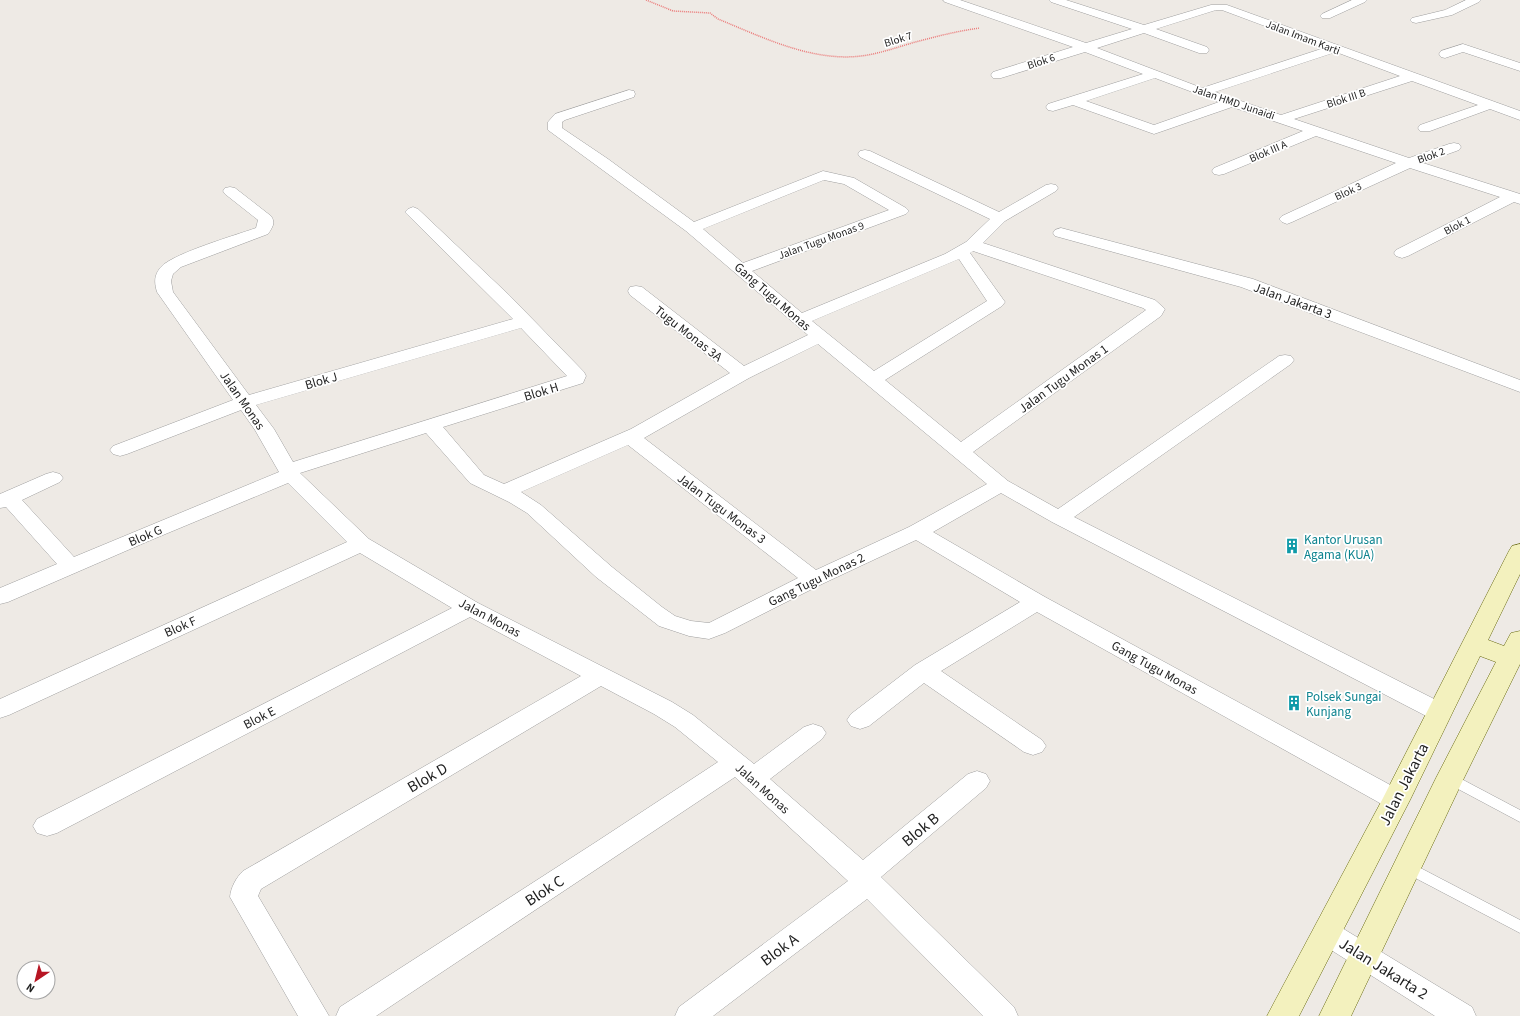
<svg xmlns="http://www.w3.org/2000/svg" width="1520" height="1016" viewBox="0 0 1520 1016" font-family="'Source Sans 3',sans-serif">
  <style>
    .lines { fill: none; stroke-linecap: round; stroke-linejoin: round }
    .lane-casing { stroke: #9f9f9f; stroke-width: 1 }
    .street-casing { stroke: #9f9f9f; stroke-width: 1 }
    .secondary-casing { stroke: #686a10; stroke-width: 1 }
    .path { stroke: #eb7a79; stroke-width: 1.5; stroke-dasharray: 1 1; stroke-linecap: butt }
    .lane { fill: #fff; fill-rule: evenodd }
    .street { fill: #fff; fill-rule: evenodd }
    .secondary { fill: #f3f1be; fill-rule: evenodd }
    .labels { text-anchor: middle; stroke-width: 3.5; stroke-linejoin: round; paint-order: stroke }
    .far-street-label { font-size: 11px; fill: #1e1e1e; stroke: #fff }
    .street-label { font-size: 13px; fill: #1e1e1e; stroke: #fff }
    .culture-label { font-size: 13px; fill: #0d838f; stroke: #fff; text-anchor: start }
    .near-street-label { font-size: 16px; fill: #1e1e1e; stroke: #fff }
  </style>
  <rect width="100%" height="100%" fill="#eeeae5"/>
  <g class="lines">
    <defs>
      <path id="lane" d="M1450 773 1520 810V822L1445 782 1443 778 1445 774Z
        M1407 861 1520 920V933L1402 871 1400 867 1402 863Z"/>
      <path id="street" d="M943 0H960L1086 43 1132 29 1051 2 1049 0H1066L1144 25 1211 5H1227L1520 111V120L1490 109 1430 131H1420L1418 128 1420 125 1478 105 1412 81 1294 119 1409 158 1449 144 1454 143 1459 144 1461 147 1459 150 1423 163 1520 194V204L1514 202 1408 256 1402 258 1396 256 1394 253 1396 250 1500 197 1410 168 1292 222 1287 224 1282 222 1279 219 1282 216 1396 163 1316 136 1224 174 1219 175 1214 174 1212 171 1214 168 1303 131 1232 107 1154 134 1073 105 1053 111 1048 110 1046 107 1048 104 1143 74 1085 52 1001 78H993L991 75 993 72 1073 47 945 2ZM1216 10H1222L1324 48 1202 88 1097 48 1144 33 1199 53H1207L1209 50 1207 47 1156 29ZM1336 52 1400 76 1281 115 1215 92ZM1155 78 1219 102 1154 125 1086 101Z
        M1352 0H1367L1365 2 1330 18H1322L1320 16 1322 14Z
        M1466 0H1481L1479 2 1452 15 1416 23 1412 22 1410 20 1412 18 1445 10Z
        M1463 44 1520 63V71L1463 52 1445 58 1441 57 1439 54 1441 51Z
        M629 90 634 91 635 94 634 97 565 120 562 122V128L608 159 694 222 823 171 854 178 906 208 909 211 906 214 752 271 802 313 945 254 966 242 990 219 860 157 858 154 860 151 865 150 870 151 999 212 1046 185 1051 184 1056 185 1058 188 1056 191 1005 221 983 243 1155 300 1165 309 1161 316 973 452 1008 481 1058 509 1279 356 1285 355 1291 356 1294 360 1291 364 1074 517 1448 706 1451 712 1448 718 1439 721 1430 718 1052 522 1001 493 933 532 1045 597 1405 793 1409 800 1405 807 1396 810 1387 807 1037 612 941 671 1042 740 1046 746 1042 752 1033 755 1024 752 924 683 869 726 860 729 851 726 847 720 851 714 915 665 1020 602 916 540 822 584 725 633 709 639 689 636 659 626 596 577 527 513 509 502 470 483 426 433 300 473 369 539 478 603 672 702 693 715 754 764 804 727 813 724 822 727 826 733 822 739 770 779 863 860 968 774 977 771 986 774 990 781 986 788 881 877 1014 1007 1018 1016H983L867 899 713 1016H675L679 1007 848 881 735 777 376 1016H336L340 1007 596 842 718 762 675 727 654 714 601 686 261 889 258 896 329 1016H298L230 897C231 887 236 878 243 871L581 676 470 617 57 833 47 836 37 833 33 826 37 819 452 608 360 553 9 715 0 718V699L347 542 288 483 151 540 8 602 0 604V588L57 564 6 507 0 508V494L46 474 53 472 60 474 63 478 60 482 22 500 74 557 279 472 255 430 241 410 127 454 120 456 113 454 110 450 113 446 233 400 157 292C154 282 154 274 162 266 175 253 236 235 256 228L258 220 225 194 223 191 225 188 230 187 235 188 271 216C276 223 272 228 268 234L181 267 173 274 171 281 173 292 249 395 513 319 408 215 405 212 408 209 413 207 418 209 509 295 584 372 586 376 583 383 443 427 484 475 504 484 631 429 730 373 630 295 628 291 630 287 636 286 642 287 744 366 808 335 686 231 548 130V122L555 114ZM824 180 844 184 889 210 743 263 703 229ZM973 251 1143 308 1146 310 961 442 885 380 1002 306 1005 302 970 253ZM959 259 987 301 874 371 812 321ZM521 328 567 376 293 462 274 429 256 405ZM818 344 987 484 909 527 816 570 644 438 749 378ZM628 445 798 578 709 623 691 621 675 616 662 607 612 567 541 505 521 492Z
        M1061 228 1253 279 1520 380V392L1241 287 1055 236 1053 233 1055 230Z
        M1327 921 1337 925 1472 1007 1476 1016H1435L1317 941 1312 933 1317 925Z"/>
      <path id="secondary" d="M1520 544V574L1488 640 1504 646 1511 633 1520 631V664L1464 778 1351 1016H1319L1436 778 1496 662 1480 656 1410 800 1299 1016H1267L1382 800 1509 551 1512 546Z"/>
    </defs>
    <use href="#lane" class="lane-casing"/>
    <use href="#street" class="street-casing"/>
    <use href="#secondary" class="secondary-casing"/>
    <path class="path" d="M646 0 673 11 710 13 718 19C762 37 812 62 861 56 878 54 895 48 912 43 934 37 957 31 980 28"/>
    <use href="#lane" class="lane"/>
    <use href="#street" class="street"/>
    <use href="#secondary" class="secondary"/>
  </g>
  <defs>
    <symbol id="building-bare" viewBox="-9 -9 18 18"><path d="M-4-6H4V6H1V3H-1V6H-4ZM-2.5-4.3h1.7v1.8h-1.7ZM.8-4.3h1.7v1.8H.8ZM-2.5-1h1.7V.8h-1.7ZM.8-1h1.7V.8H.8Z" fill="#0f9aa8" stroke="#fff" stroke-width="2.5" paint-order="stroke"/></symbol>
  </defs>
  <g fill-rule="evenodd">
    <use href="#building-bare" x="1281" y="535" width="22" height="22"/>
    <use href="#building-bare" x="1283" y="692" width="22" height="22"/>
  </g>
  <g class="labels">
    <g class="far-street-label">
      <text transform="translate(1303 37) rotate(21)" y="4">Jalan Imam Karti</text>
      <text transform="translate(898 39) rotate(-17)" y="4">Blok 7</text>
      <text transform="translate(1041 61) rotate(-18)" y="4">Blok 6</text>
      <text transform="translate(1346 98) rotate(-18)" y="4">Blok III B</text>
      <text transform="translate(1234 102) rotate(19)" y="4">Jalan HMD Junaidi</text>
      <text transform="translate(1268 151) rotate(-23)" y="4">Blok III A</text>
      <text transform="translate(1431 155) rotate(-20)" y="4">Blok 2</text>
      <text transform="translate(1348 191) rotate(-25)" y="4">Blok 3</text>
      <text transform="translate(1457 225) rotate(-27)" y="4">Blok 1</text>
      <text transform="translate(821 240) rotate(-20)" y="4">Jalan Tugu Monas 9</text>
    </g>
    <g class="street-label">
      <text transform="translate(773 296) rotate(41)" y="5">Gang Tugu Monas</text>
      <text transform="translate(1293 300) rotate(20)" y="5">Jalan Jakarta 3</text>
      <text transform="translate(689 333) rotate(38)" y="5">Tugu Monas 3A</text>
      <text transform="translate(1063 378) rotate(-36)" y="5">Jalan Tugu Monas 1</text>
      <text transform="translate(321 380) rotate(-16)" y="5">Blok J</text>
      <text transform="translate(541 391) rotate(-17)" y="5">Blok H</text>
      <text transform="translate(243 400) rotate(55)" y="5">Jalan Monas</text>
      <text transform="translate(722 508) rotate(37)" y="5">Jalan Tugu Monas 3</text>
      <text transform="translate(145 535) rotate(-23)" y="5">Blok G</text>
      <text transform="translate(816 579) rotate(-26)" y="5">Gang Tugu Monas 2</text>
      <text transform="translate(490 617) rotate(28)" y="5">Jalan Monas</text>
      <text transform="translate(180 626) rotate(-24)" y="5">Blok F</text>
      <text transform="translate(1155 667) rotate(29)" y="5">Gang Tugu Monas</text>
      <text transform="translate(259 717) rotate(-27)" y="5">Blok E</text>
      <text transform="translate(763 788) rotate(42)" y="5">Jalan Monas</text>
    </g>
    <g class="culture-label">
      <text x="1304" y="544">Kantor Urusan<tspan x="1304" dy="15">Agama (KUA)</tspan></text>
      <text x="1306" y="701">Polsek Sungai<tspan x="1306" dy="15">Kunjang</tspan></text>
    </g>
    <g class="near-street-label">
      <text transform="translate(427 777) rotate(-30)" y="6">Blok D</text>
      <text transform="translate(1403 784) rotate(-63)" y="6">Jalan Jakarta</text>
      <text transform="translate(920 829) rotate(-40)" y="6">Blok B</text>
      <text transform="translate(544 890) rotate(-33)" y="6">Blok C</text>
      <text transform="translate(779 949) rotate(-37)" y="6">Blok A</text>
      <text transform="translate(1384 968) rotate(32)" y="6">Jalan Jakarta 2</text>
    </g>
  </g>
  <g transform="translate(36 980) rotate(215)"><circle r="19" fill="#ffffff" stroke="#a5a5a5"/>
  <path d="M0-3L7 15L0 10L-7 15Z" fill="#b71523"/>
  <text y="-6" font-size="11" font-weight="bold" text-anchor="middle" fill="#1e1e1e">N</text>
  </g>
</svg>
